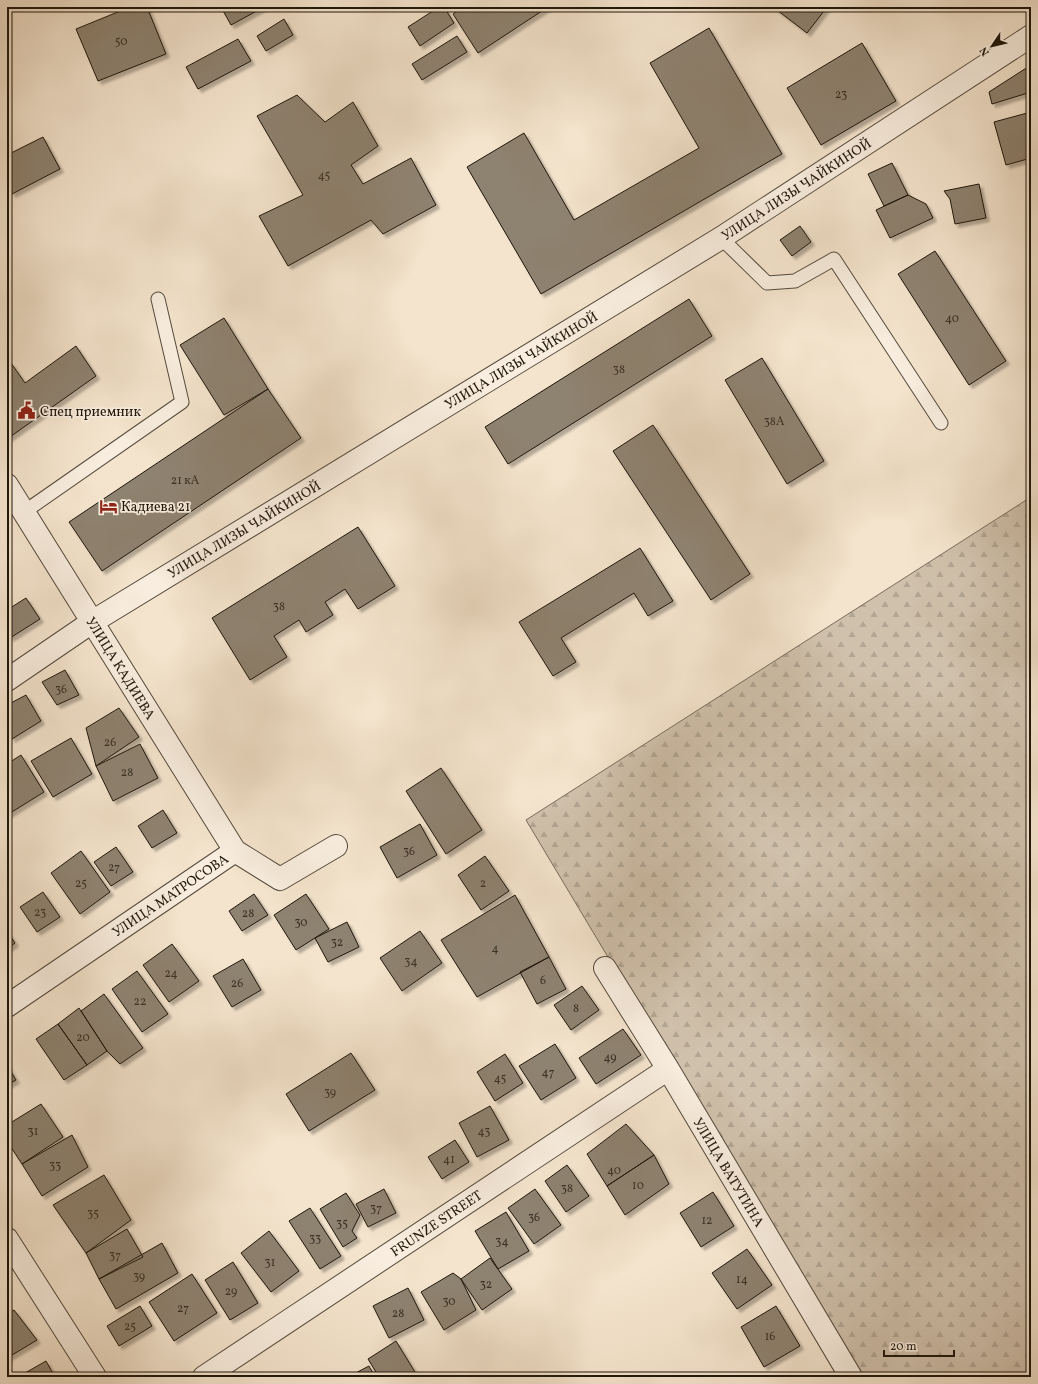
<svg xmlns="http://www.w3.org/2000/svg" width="1038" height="1384" viewBox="0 0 1038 1384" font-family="Vollkorn,serif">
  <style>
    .forest { fill: url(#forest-firs); stroke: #786c5c }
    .building { fill: #8e8270; stroke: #1f170c; filter: url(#shadow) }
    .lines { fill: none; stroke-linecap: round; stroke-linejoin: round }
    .service-casing { stroke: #544a3c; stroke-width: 15 }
    .minor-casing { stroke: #544a3c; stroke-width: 24 }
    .service { stroke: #f8edde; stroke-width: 13 }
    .minor { stroke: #f8edde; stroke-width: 22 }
    .labels { text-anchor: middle; stroke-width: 3.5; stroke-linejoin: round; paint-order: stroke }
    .number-label { font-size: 12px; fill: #3b3225 }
    .street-label { font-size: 14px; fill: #1f170c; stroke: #f8edde }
    .poi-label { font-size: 14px; fill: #1f170c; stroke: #f8edde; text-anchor: start }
  </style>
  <defs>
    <pattern id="forest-firs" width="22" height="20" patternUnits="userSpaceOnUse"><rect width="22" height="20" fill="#d0c1ac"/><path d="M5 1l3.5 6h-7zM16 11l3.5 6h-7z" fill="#b2a593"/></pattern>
    <filter id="shadow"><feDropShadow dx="3.5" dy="3.5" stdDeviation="1" flood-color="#0004"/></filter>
  </defs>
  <rect width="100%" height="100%" fill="#f4e4cd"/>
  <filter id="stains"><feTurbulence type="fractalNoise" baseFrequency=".005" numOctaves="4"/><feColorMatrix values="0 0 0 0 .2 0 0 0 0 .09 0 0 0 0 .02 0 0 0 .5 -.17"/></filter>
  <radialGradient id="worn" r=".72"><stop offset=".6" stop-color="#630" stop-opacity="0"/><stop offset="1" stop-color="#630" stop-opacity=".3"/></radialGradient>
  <path class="forest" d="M1031 497V1377H859L526 820Z"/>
  <path class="building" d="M130 7H147L166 54 98 81 76 29Z
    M221 7H264L231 25Z
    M439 7H444L454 23 420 46 408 27Z
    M463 7H548L478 53 453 14Z
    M773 7H827L807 33Z
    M284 19 293 35 266 51 257 36Z
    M709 28 782 154 541 294 467 167 524 133 574 220 699 148 650 63Z
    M457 36 467 52 422 80 412 64Z
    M238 39 251 61 198 89 186 67Z
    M862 43 896 101 821 145 787 88Z
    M1031 65V92L992 104 989 92Z
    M297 95 325 122 353 102 378 146 351 165 363 184 411 158 436 205 383 234 371 220 288 266 259 216 303 195 257 116Z
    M1031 112V158L1006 165 994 122Z
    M43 137 60 169 12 194 7 185V155Z
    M892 163 908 195 884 206 868 174Z
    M979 184 986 218 955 224 950 199 944 191Z
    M908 195 926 204 933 218 890 238 876 210Z
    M800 226 811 242 792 256 780 240Z
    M935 251 1006 361 969 385 898 274Z
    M689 299 712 336 508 464 485 427Z
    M224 318 268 389 224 415 180 345Z
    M76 346 96 376 7 439V366L11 363 25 383Z
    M762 358 824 461 787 484 725 380Z
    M268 389 301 438 102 571 69 522Z
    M653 425 750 574 711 600 613 451Z
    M358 527 395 586 358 609 345 589 325 602 333 615 306 632 299 620 274 636 287 657 250 680 212 618Z
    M640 548 673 601 648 616 634 593 561 638 576 662 553 676 519 622Z
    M26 598 40 619 10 638 7 633V610Z
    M65 670 79 695 57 705 42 682Z
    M26 695 41 721 12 739 7 730V705Z
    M119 708 139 737 96 766 86 728Z
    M71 738 92 774 53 797 31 761Z
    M140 744 158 778 113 801 96 766Z
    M21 755 44 792 7 815V764Z
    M441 768 482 830 446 854 406 791Z
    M163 810 177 833 152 848 138 826Z
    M420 824 437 855 397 878 380 847Z
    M116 847 133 872 111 886 94 862Z
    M81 851 110 892 80 914 51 873Z
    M485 856 509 891 481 910 458 875Z
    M43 892 60 917 37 932 20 907Z
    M254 894 268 915 242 931 229 911Z
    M306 894 329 929 296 950 274 915Z
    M515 895 549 957 477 997 441 940Z
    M347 922 359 947 328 962 315 938Z
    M7 931 15 943 7 949Z
    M420 931 442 963 402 991 380 958Z
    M172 944 199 981 169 1002 143 965Z
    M549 957 566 989 537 1004 520 972Z
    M243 959 261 990 232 1007 213 976Z
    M137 971 168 1014 142 1032 112 989Z
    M582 986 599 1010 571 1030 554 1005Z
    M104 994 143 1048 120 1064 107 1051 81 1011Z
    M79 1008 107 1051 87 1065 58 1024Z
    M58 1024 87 1065 64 1080 36 1039Z
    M623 1029 641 1055 596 1084 579 1058Z
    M555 1044 576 1078 541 1100 519 1066Z
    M351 1053 375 1090 309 1131 286 1094Z
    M505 1054 523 1083 495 1101 477 1072Z
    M7 1065 16 1080 7 1085Z
    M41 1104 63 1137 22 1164 7 1141V1125Z
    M490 1106 509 1140 477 1157 459 1123Z
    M626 1124 654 1155 607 1186 587 1154Z
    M72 1135 88 1167 42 1196 22 1164Z
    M455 1140 469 1162 442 1179 428 1157Z
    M654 1155 669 1184 625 1215 607 1186Z
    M567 1165 589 1196 566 1212 545 1181Z
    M104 1175 131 1220 86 1253 53 1205Z
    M384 1189 396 1213 368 1227 356 1204Z
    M535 1189 561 1225 534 1244 508 1208Z
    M713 1192 734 1226 701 1247 680 1213Z
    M346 1193 360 1215 352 1231 357 1238 343 1247 320 1209Z
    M310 1208 341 1256 320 1269 289 1221Z
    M506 1212 529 1251 498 1269 475 1231Z
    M127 1229 143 1257 99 1279 86 1253Z
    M269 1231 299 1271 271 1292 241 1253Z
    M162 1243 178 1273 116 1309 99 1279Z
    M747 1249 772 1285 737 1309 712 1273Z
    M490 1258 512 1289 482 1310 461 1279Z
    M233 1262 258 1303 230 1320 205 1280Z
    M453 1273 461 1279 476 1310 444 1330 421 1292Z
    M192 1274 217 1313 174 1341 149 1302Z
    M408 1288 424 1320 389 1338 373 1306Z
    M140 1306 152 1326 119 1346 107 1326Z
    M776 1306 800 1346 764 1367 741 1327Z
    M14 1310 37 1340 7 1358V1314Z
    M396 1341 418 1377H379L368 1359Z
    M46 1361 55 1377H18Z
    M369 1366 375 1377H348Z"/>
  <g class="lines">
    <defs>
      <path id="service" d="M721 238 767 283 795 281 834 259 941 423
        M24 512 182 402 158 299"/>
      <path id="minor" d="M7 485 235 851
        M7 680 92 622 721 238 1031 36
        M605 968 668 1069 851 1377
        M7 1006 235 851 280 879 336 846
        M7 1239 95 1377
        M204 1377 668 1069"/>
    </defs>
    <use href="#service" class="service-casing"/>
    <use href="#minor" class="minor-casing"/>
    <use href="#service" class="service"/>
    <use href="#minor" class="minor"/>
  </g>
  <defs>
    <symbol id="civic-bare" viewBox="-9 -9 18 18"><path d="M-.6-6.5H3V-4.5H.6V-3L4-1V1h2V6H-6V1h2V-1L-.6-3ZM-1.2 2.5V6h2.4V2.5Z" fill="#8f2418" stroke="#f8edde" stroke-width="2.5" paint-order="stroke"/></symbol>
    <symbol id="hotel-bare" viewBox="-9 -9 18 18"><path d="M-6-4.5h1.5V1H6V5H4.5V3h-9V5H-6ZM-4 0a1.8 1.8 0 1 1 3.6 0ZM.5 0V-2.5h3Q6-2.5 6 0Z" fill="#8f2418" stroke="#f8edde" stroke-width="2.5" paint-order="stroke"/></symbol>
  </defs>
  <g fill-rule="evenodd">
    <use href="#civic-bare" x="14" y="398" width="25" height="25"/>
    <use href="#hotel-bare" x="96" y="494" width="25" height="25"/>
  </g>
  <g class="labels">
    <g class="number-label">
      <text x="121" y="45">50</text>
      <text x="841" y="98">23</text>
      <text x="324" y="179">45</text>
      <text x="952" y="322">40</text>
      <text x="619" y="373">38</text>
      <text x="774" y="425">38А</text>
      <text x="185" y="484">21 кА</text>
      <text x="279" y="610">38</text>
      <text x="61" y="693">36</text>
      <text x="110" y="746">26</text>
      <text x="127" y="776">28</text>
      <text x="409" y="855">36</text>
      <text x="114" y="871">27</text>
      <text x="81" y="887">25</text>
      <text x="483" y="887">2</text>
      <text x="40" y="916">23</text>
      <text x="248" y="917">28</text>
      <text x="301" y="926">30</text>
      <text x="337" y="946">32</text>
      <text x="495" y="952">4</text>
      <text x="411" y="965">34</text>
      <text x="171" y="977">24</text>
      <text x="543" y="984">6</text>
      <text x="237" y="987">26</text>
      <text x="140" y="1005">22</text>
      <text x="576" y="1012">8</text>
      <text x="83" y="1041">20</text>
      <text x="610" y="1061">49</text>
      <text x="548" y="1076">47</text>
      <text x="500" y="1082">45</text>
      <text x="330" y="1096">39</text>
      <text x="33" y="1135">31</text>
      <text x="484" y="1135">43</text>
      <text x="449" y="1163">41</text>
      <text x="55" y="1169">33</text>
      <text x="614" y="1174">40</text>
      <text x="638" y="1189">10</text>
      <text x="567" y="1192">38</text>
      <text x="376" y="1212">37</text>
      <text x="93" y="1217">35</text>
      <text x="534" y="1221">36</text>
      <text x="707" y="1224">12</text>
      <text x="342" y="1227">35</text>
      <text x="315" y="1242">33</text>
      <text x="502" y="1245">34</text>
      <text x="115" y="1259">37</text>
      <text x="270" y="1266">31</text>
      <text x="139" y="1280">39</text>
      <text x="742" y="1283">14</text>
      <text x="486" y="1288">32</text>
      <text x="231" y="1295">29</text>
      <text x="449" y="1305">30</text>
      <text x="183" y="1312">27</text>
      <text x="398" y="1317">28</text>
      <text x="130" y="1330">25</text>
      <text x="770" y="1340">16</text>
    </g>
    <g class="street-label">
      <text transform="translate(796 189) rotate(-33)" y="5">УЛИЦА ЛИЗЫ ЧАЙКИНОЙ</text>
      <text transform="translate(521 360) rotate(-31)" y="5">УЛИЦА ЛИЗЫ ЧАЙКИНОЙ</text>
      <text transform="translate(244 529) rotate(-31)" y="5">УЛИЦА ЛИЗЫ ЧАЙКИНОЙ</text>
      <text transform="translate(121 668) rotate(58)" y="5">УЛИЦА КАДИЕВА</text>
      <text transform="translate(170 895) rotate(-34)" y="5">УЛИЦА МАТРОСОВА</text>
      <text transform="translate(729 1172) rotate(59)" y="5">УЛИЦА ВАТУТИНА</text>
      <text transform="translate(436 1223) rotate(-34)" y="5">FRUNZE STREET</text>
    </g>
    <g class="poi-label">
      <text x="40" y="416">Спец приемник</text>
      <text x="121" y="511">Кадиева 21</text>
    </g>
  </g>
  <rect width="1038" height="1384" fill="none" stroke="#f4e4cd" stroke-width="24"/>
  <rect x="8" y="8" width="1022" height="1368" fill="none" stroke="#1f170c" stroke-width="2"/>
  <rect x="12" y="12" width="1014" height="1360" fill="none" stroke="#1f170c"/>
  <g transform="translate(992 46) rotate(235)" stroke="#f8edde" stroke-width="3" paint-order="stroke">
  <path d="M0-3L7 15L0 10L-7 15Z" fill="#1f170c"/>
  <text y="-6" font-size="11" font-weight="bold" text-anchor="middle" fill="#1f170c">N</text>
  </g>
  <path d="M884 1350v6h70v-6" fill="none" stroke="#1f170c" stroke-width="2"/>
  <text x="890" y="1350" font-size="12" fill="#1f170c" stroke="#f8edde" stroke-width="3" paint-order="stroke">20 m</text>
  <rect width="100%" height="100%" filter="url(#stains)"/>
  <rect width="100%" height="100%" fill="url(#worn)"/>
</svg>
